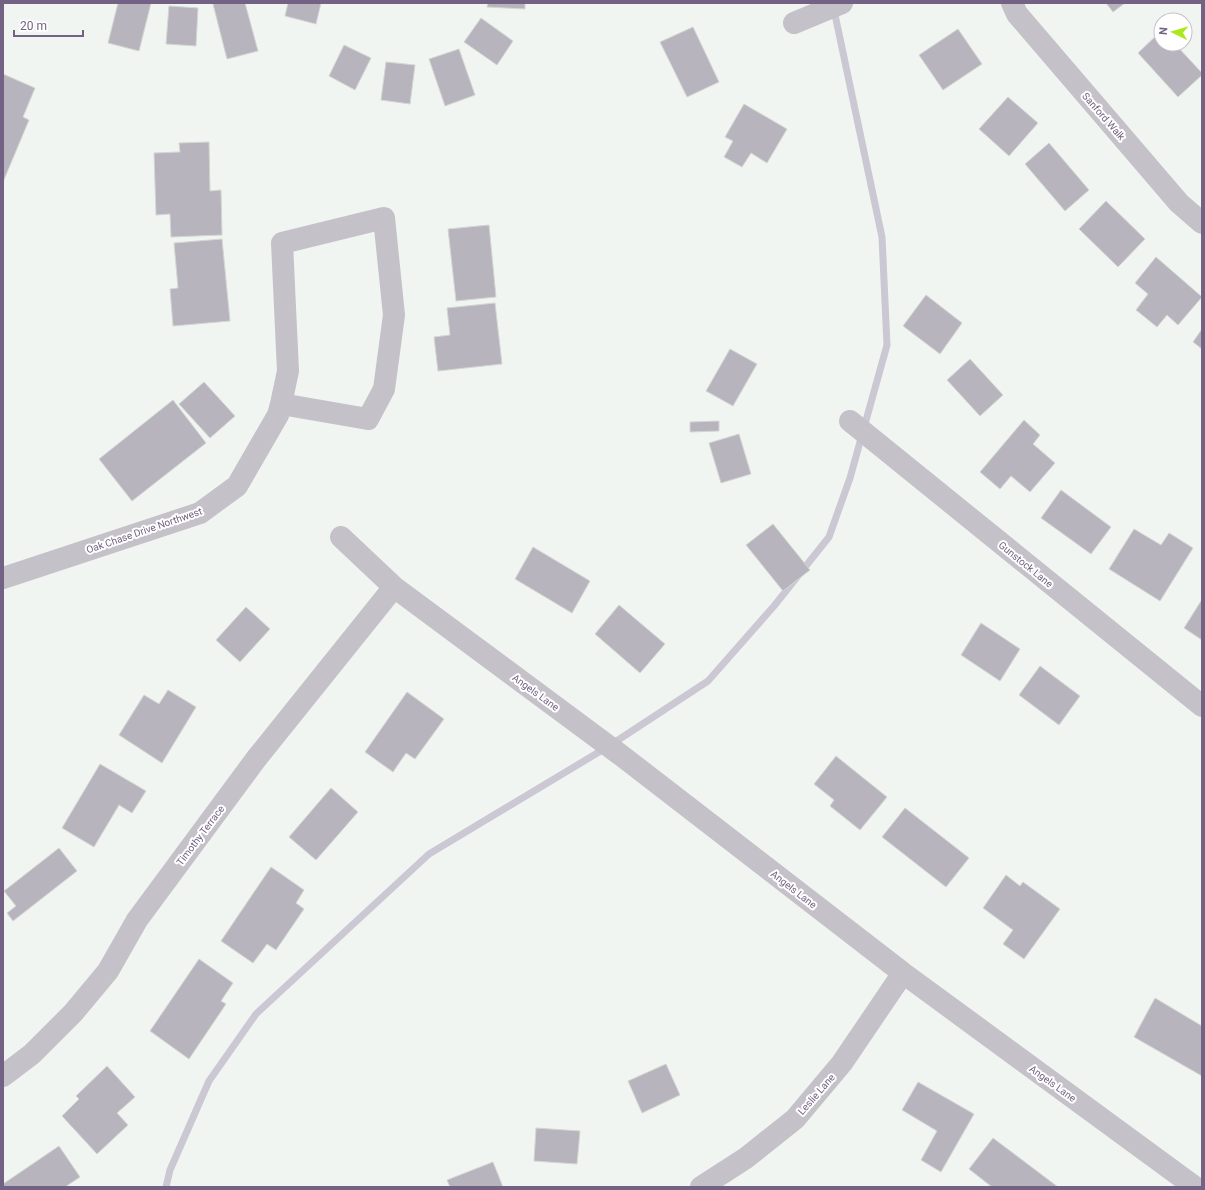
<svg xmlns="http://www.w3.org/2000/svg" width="1205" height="1190" viewBox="0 0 1205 1190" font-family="Roboto,sans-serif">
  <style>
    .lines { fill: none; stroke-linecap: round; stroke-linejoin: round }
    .stream { stroke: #cbc7d3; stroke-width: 7 }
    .building { fill: #b8b4be; stroke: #d3d6d3 }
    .minor { stroke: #c5c1c8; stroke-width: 22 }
    .labels { text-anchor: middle; stroke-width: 4; stroke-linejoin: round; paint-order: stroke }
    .street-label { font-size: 10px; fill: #736283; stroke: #fff }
  </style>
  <rect width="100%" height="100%" fill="#f0f5f1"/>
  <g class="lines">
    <path class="stream" d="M166 1187 170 1170 209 1081 256 1014 429 854 609 746 708 681 774 606 829 537 850 478 887 345 882 237 834 10"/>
  </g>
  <path class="building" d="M118 3H151L139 51 108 43Z
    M218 3H245L258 51 227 59 213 4Z
    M288 3H321L316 24 285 16Z
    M488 3H525V9L487 7Z
    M1106 3H1125L1113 12Z
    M169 6 198 8 196 46 166 44Z
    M481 18 513 41 497 65 464 42Z
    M693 27 719 82 687 97 660 42Z
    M958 29 982 64 943 90 919 55Z
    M1161 31V44H1175L1202 73V75L1178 97 1138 53Z
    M344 45 371 58 355 90 329 76Z
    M459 49 475 95 445 106 429 59Z
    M386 62 415 65 410 104 381 100Z
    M3 74 35 88 23 117 29 120 3 182Z
    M1008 97 1038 123 1009 156 979 129Z
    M744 104 787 129 767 163 751 153 742 167 724 157 733 141 725 137Z
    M209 142 210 191 221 190 222 235 171 237 170 214 156 215 154 153 180 152 179 143Z
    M1049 143 1089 190 1065 211 1025 164Z
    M1106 201 1145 239 1118 267 1079 229Z
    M489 225 496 297 456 301 448 229Z
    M222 239 230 321 173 326 170 289 178 288 174 243Z
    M1156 257 1202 297 1178 325 1167 315 1157 327 1136 310 1148 294 1135 283Z
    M926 295 962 323 940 354 903 326Z
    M495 303 502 364 438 371 434 337 450 335 447 308Z
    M1202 329V349L1193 342Z
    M730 349 757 364 733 406 706 391Z
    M970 359 1003 395 980 416 947 380Z
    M204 382 235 416 210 438 179 404Z
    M173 400 206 443 132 501 99 459Z
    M1024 420 1040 435 1033 444 1055 463 1030 492 1011 476 1000 489 980 472Z
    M719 421V431L690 432V422Z
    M739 434 751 474 721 483 709 443Z
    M1061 490 1111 527 1091 554 1041 518Z
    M773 524 810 570 783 591 746 545Z
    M1134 529 1161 545 1169 533 1193 548 1160 601 1109 569Z
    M533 547 590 581 572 613 515 579Z
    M1201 601 1202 602V640L1184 628Z
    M619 605 665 644 640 673 595 634Z
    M246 607 270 629 240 662 216 640Z
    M981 623 1020 649 1000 681 961 655Z
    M1040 666 1080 696 1059 725 1019 695Z
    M168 690 196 707 162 763 119 735 144 695 159 704Z
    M407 692 444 719 415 759 406 753 393 772 365 752Z
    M836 756 887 797 860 830 830 806 834 800 814 784Z
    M100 764 146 791 132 813 119 805 94 847 62 828Z
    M331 788 358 812 316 860 289 837Z
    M905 808 969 858 946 887 882 837Z
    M59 848 77 871 13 921 7 913 16 906 4 891Z
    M271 867 304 890 296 903 304 909 276 950 267 944 253 963 221 941Z
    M1006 875 1020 886 1023 882 1060 909 1024 959 1003 944 1013 930 983 908Z
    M199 959 233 983 221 1001 226 1004 189 1059 150 1031Z
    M1155 998 1202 1026V1076L1134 1037Z
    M666 1064 680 1095 642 1113 628 1081Z
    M107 1066 135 1097 117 1113 128 1125 97 1154 62 1116 79 1099 76 1096Z
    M918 1082 974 1114 941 1172 921 1160 937 1131 902 1110Z
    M536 1128 580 1131 577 1164 534 1161Z
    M993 1138 1058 1187H992L969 1169Z
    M59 1146 80 1177 65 1187H3V1184Z
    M493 1162 503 1187H450L447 1180Z"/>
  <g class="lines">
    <path class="minor" d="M1012 3 1017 14 1179 203 1202 223
      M794 23 842 3
      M384 218 394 315 384 389 368 419 281 404 288 371 282 243Z
      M850 421 1202 706
      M341 537 394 587 622 756 903 973 1195 1187
      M3 578 200 513 237 486 278 415 281 404
      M3 1076 32 1054 73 1013 108 971 137 920 256 759 394 587
      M701 1187 746 1158 795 1119 842 1063 903 973"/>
  </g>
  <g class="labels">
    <g class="street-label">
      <text transform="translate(1104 116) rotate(49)" y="4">Sanford Walk</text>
      <text transform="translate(144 530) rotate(-19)" y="4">Oak Chase Drive Northwest</text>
      <text transform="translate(1026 564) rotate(39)" y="4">Gunstock Lane</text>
      <text transform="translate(536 692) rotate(36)" y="4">Angels Lane</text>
      <text transform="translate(200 835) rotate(-53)" y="4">Timothy Terrace</text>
      <text transform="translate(794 889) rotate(38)" y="4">Angels Lane</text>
      <text transform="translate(1053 1083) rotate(36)" y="4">Angels Lane</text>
      <text transform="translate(816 1094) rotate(-49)" y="4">Leslie Lane</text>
    </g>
  </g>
  <rect width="1205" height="1190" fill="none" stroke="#736283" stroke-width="8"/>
  <g transform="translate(1173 32) rotate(275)"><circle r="19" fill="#ffffff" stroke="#c7c0cd"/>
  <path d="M0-3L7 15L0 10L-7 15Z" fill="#ace81d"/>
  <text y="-6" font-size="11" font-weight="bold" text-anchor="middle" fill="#736283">N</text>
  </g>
  <path d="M14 30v6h69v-6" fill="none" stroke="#736283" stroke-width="2"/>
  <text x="20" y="30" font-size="12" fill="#736283" stroke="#ffffff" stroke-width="3" paint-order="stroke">20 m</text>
</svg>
